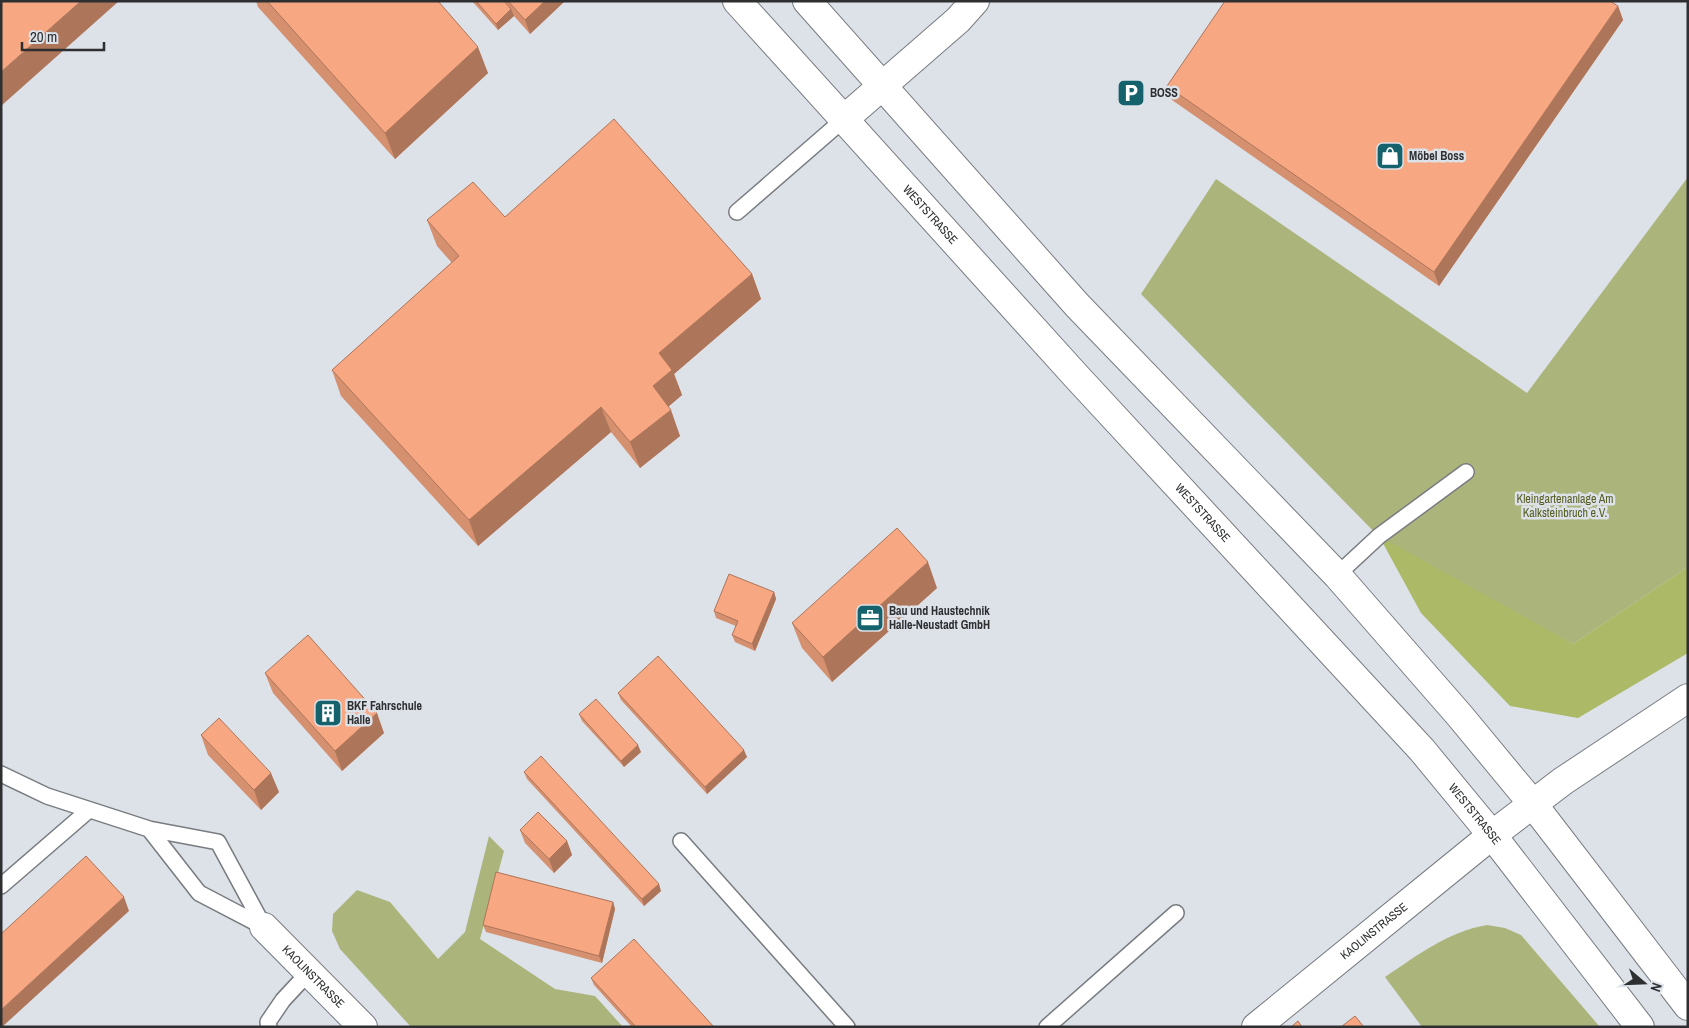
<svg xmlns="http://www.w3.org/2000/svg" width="1689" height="1028" viewBox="0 0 1689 1028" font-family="'Archivo Narrow',sans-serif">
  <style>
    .green { fill: #abb57b }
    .forest { fill: #acb966 }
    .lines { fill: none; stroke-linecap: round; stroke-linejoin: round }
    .service-casing { stroke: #787c81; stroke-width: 18 }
    .minor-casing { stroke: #787c81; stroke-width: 30 }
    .tertiary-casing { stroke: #787c81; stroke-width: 30 }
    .secondary-casing { stroke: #787c81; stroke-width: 30 }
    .trunk-casing { stroke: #787c81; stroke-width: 30 }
    .service { stroke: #fff; stroke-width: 15 }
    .minor { stroke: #fff; stroke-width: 28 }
    .tertiary { stroke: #fff; stroke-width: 28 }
    .secondary { stroke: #fff; stroke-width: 28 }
    .trunk { stroke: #fff; stroke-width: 28 }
    .wall { fill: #d4906f }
    .shaded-wall { fill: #ad755a }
    .building { fill: #f7a781; stroke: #ad755a }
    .labels { text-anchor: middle; stroke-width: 5; stroke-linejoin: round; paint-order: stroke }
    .poi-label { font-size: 12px; font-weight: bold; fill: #2d2f31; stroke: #dde1e8; text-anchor: start }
    .street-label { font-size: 12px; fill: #2d2f31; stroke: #dde1e8 }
    .park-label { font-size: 12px; fill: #555d22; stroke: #dde1e8 }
  </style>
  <rect width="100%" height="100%" fill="#dde1e8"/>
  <path class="green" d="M1688 177V567L1573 644 1388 546 1141 294 1216 179 1527 393Z
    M489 836 504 851 480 939 555 989 595 996 623 1027H411L340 949 332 931 333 914 357 890 390 902 438 959 465 932Z
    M1487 925 1505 928 1521 935 1600 1027H1422L1385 977C1418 955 1447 932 1487 925Z"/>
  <path class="forest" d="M1379 536 1573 644 1688 567V653L1578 718 1510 706 1421 613Z"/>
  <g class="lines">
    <defs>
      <path id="service" d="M737 212 843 120
        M1337 575 1379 536 1466 472
        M1 774 47 796 149 829
        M149 829 218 842 264 927 199 893Z
        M681 841 847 1027
        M1 886 89 810
        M269 1027 268 1022 283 1000 310 971
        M1047 1027 1176 913"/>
      <g id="minor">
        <path id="s1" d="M264 927 363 1027"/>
        <path id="s2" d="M1256 1027 1492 835"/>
      </g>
      <path id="tertiary" d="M843 120 958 20 975 1"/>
      <g id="secondary">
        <path id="s3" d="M737 1 1076 376 1422 750 1492 835 1640 1027"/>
        <path d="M807 1 1077 305 1337 575 1460 716 1532 803 1688 1006"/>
      </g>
      <path id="trunk" d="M1492 835 1563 781 1688 698"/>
    </defs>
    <use href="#service" class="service-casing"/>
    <use href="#minor" class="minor-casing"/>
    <use href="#tertiary" class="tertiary-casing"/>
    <use href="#secondary" class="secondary-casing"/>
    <use href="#trunk" class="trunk-casing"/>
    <use href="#service" class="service"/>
    <use href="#minor" class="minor"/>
    <use href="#tertiary" class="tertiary"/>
    <use href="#secondary" class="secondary"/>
    <use href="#trunk" class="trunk"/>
  </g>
  <path class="wall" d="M256 1H438L488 73 395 159 258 7Z
    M472 1H565L530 34 514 16 498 30Z
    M1618 6 1623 20 1439 286 1172 100 1167 86Z
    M505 217 752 274 761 299 674 374 682 395 668 407 680 436 640 468 611 432 478 546 341 396 332 370 452 263 437 246 427 220Z
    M937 588 832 682 802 648 792 623Z
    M774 592 776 599 755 651 735 642 732 635 736 626 716 618 714 611Z
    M265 673 384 733 342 771 273 693Z
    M618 693 747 757 707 794 621 700Z
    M579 714 641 752 624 767 582 721Z
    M201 735 279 792 261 810 208 755Z
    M524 772 661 891 644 906 527 779Z
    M520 830 567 841 572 855 554 873 525 843Z
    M613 902 615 909 602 963 486 932 483 925Z
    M591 978 714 1027H632L594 985Z"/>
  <path class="shaded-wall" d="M81 1H119L1 106V72Z
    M545 1H565L530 34 525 20Z
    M1618 6 1623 20 1439 286 1434 272Z
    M511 9 514 16 498 30 496 24Z
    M478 47 488 73 395 159 385 133Z
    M752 274 761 299 674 374 682 395 662 412 653 386 659 353Z
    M601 407 611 432 478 546 469 520Z
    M671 410 680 436 640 468 630 442Z
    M928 562 937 588 832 682 823 657Z
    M774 592 776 599 755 651 752 644Z
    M377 713 384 733 342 771 335 751Z
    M638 745 641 752 624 767 621 761Z
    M744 750 747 757 707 794 705 787Z
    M271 773 279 792 261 810 254 790Z
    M567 841 572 855 554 873 549 859Z
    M659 884 661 891 644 906 642 899Z
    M124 897 129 911 2 1027H1V1010Z
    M613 902 615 909 602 963 599 956Z"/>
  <path class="building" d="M1 1H81L1 72Z
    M267 1H438L478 47 385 133Z
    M476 1H504L511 9 496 24Z
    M508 1H545L525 20Z
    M1225 1H1610L1618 6 1434 272 1167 86Z
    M614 119 752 274 659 353 672 370 653 386 671 410 630 442 601 407 469 520 332 370 459 256 427 220 473 182 505 217Z
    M897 528 928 562 823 657 792 623Z
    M729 574 774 592 752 644 732 635 738 621 714 611Z
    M308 635 377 713 335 751 265 673Z
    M658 656 744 750 705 787 618 693Z
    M596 699 638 745 621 761 579 714Z
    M219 718 271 773 254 790 201 735Z
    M541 756 659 884 642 899 524 772Z
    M538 812 567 841 549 859 520 830Z
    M86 856 124 897 1 1010V934Z
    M496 872 613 902 599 956 483 925Z
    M634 939 714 1027H636L591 978Z
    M1355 1016 1364 1027H1341Z
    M1298 1021 1302 1027H1291Z"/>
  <defs>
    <symbol id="parking-square" viewBox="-11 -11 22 22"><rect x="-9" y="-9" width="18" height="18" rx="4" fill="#15626d" stroke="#dde1e8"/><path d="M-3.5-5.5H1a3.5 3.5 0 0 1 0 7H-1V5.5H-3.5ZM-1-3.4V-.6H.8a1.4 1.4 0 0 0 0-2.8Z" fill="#fff"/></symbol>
    <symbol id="shop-square" viewBox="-11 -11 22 22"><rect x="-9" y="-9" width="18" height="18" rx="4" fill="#15626d" stroke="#dde1e8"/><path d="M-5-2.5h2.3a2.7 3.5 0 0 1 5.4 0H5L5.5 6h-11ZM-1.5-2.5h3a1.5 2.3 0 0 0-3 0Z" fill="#fff"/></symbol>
    <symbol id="office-square" viewBox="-11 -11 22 22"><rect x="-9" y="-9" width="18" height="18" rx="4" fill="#15626d" stroke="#dde1e8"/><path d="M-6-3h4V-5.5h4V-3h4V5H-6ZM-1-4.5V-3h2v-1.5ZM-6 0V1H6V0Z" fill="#fff"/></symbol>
    <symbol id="building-square" viewBox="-11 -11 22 22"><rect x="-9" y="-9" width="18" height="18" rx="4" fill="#15626d" stroke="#dde1e8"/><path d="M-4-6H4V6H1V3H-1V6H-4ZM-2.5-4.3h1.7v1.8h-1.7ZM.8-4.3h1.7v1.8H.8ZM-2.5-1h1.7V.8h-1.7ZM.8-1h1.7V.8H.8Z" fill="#fff"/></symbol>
  </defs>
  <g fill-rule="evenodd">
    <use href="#parking-square" x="1115" y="77" width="32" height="32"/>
    <use href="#shop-square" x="1374" y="140" width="32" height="32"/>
    <use href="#office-square" x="854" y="602" width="32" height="32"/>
    <use href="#building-square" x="312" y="697" width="32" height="32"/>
  </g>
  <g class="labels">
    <g class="poi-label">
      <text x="1150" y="97">BOSS</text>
      <text x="1409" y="160">Möbel Boss</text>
      <text x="889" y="615">Bau und Haustechnik<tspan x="889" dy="14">Halle-Neustadt GmbH</tspan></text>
      <text x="347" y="710">BKF Fahrschule<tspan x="347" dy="14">Halle</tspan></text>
    </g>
    <g class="street-label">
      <text dy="4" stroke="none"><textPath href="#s3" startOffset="288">WESTSTRASSE</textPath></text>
      <text dy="4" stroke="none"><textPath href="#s3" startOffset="692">WESTSTRASSE</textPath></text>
      <text dy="4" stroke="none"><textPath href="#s3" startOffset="1098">WESTSTRASSE</textPath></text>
      <text dy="4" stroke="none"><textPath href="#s2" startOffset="152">KAOLINSTRASSE</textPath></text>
      <text dy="4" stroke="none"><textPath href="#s1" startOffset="70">KAOLINSTRASSE</textPath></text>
    </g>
    <g class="park-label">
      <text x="1565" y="503">Kleingartenanlage Am<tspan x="1565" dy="14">Kalksteinbruch e.V.</tspan></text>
    </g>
  </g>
  <rect width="1689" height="1028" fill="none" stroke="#2d2f31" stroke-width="5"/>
  <g transform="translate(1644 983) rotate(109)" stroke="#dde1e8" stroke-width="4" paint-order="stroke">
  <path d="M0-4L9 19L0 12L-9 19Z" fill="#2d2f31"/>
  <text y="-8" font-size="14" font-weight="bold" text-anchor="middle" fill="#2d2f31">N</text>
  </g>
  <path d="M22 42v8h82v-8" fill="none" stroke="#2d2f31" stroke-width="2.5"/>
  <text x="30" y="42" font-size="15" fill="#2d2f31" stroke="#dde1e8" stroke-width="4" paint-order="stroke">20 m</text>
</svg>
